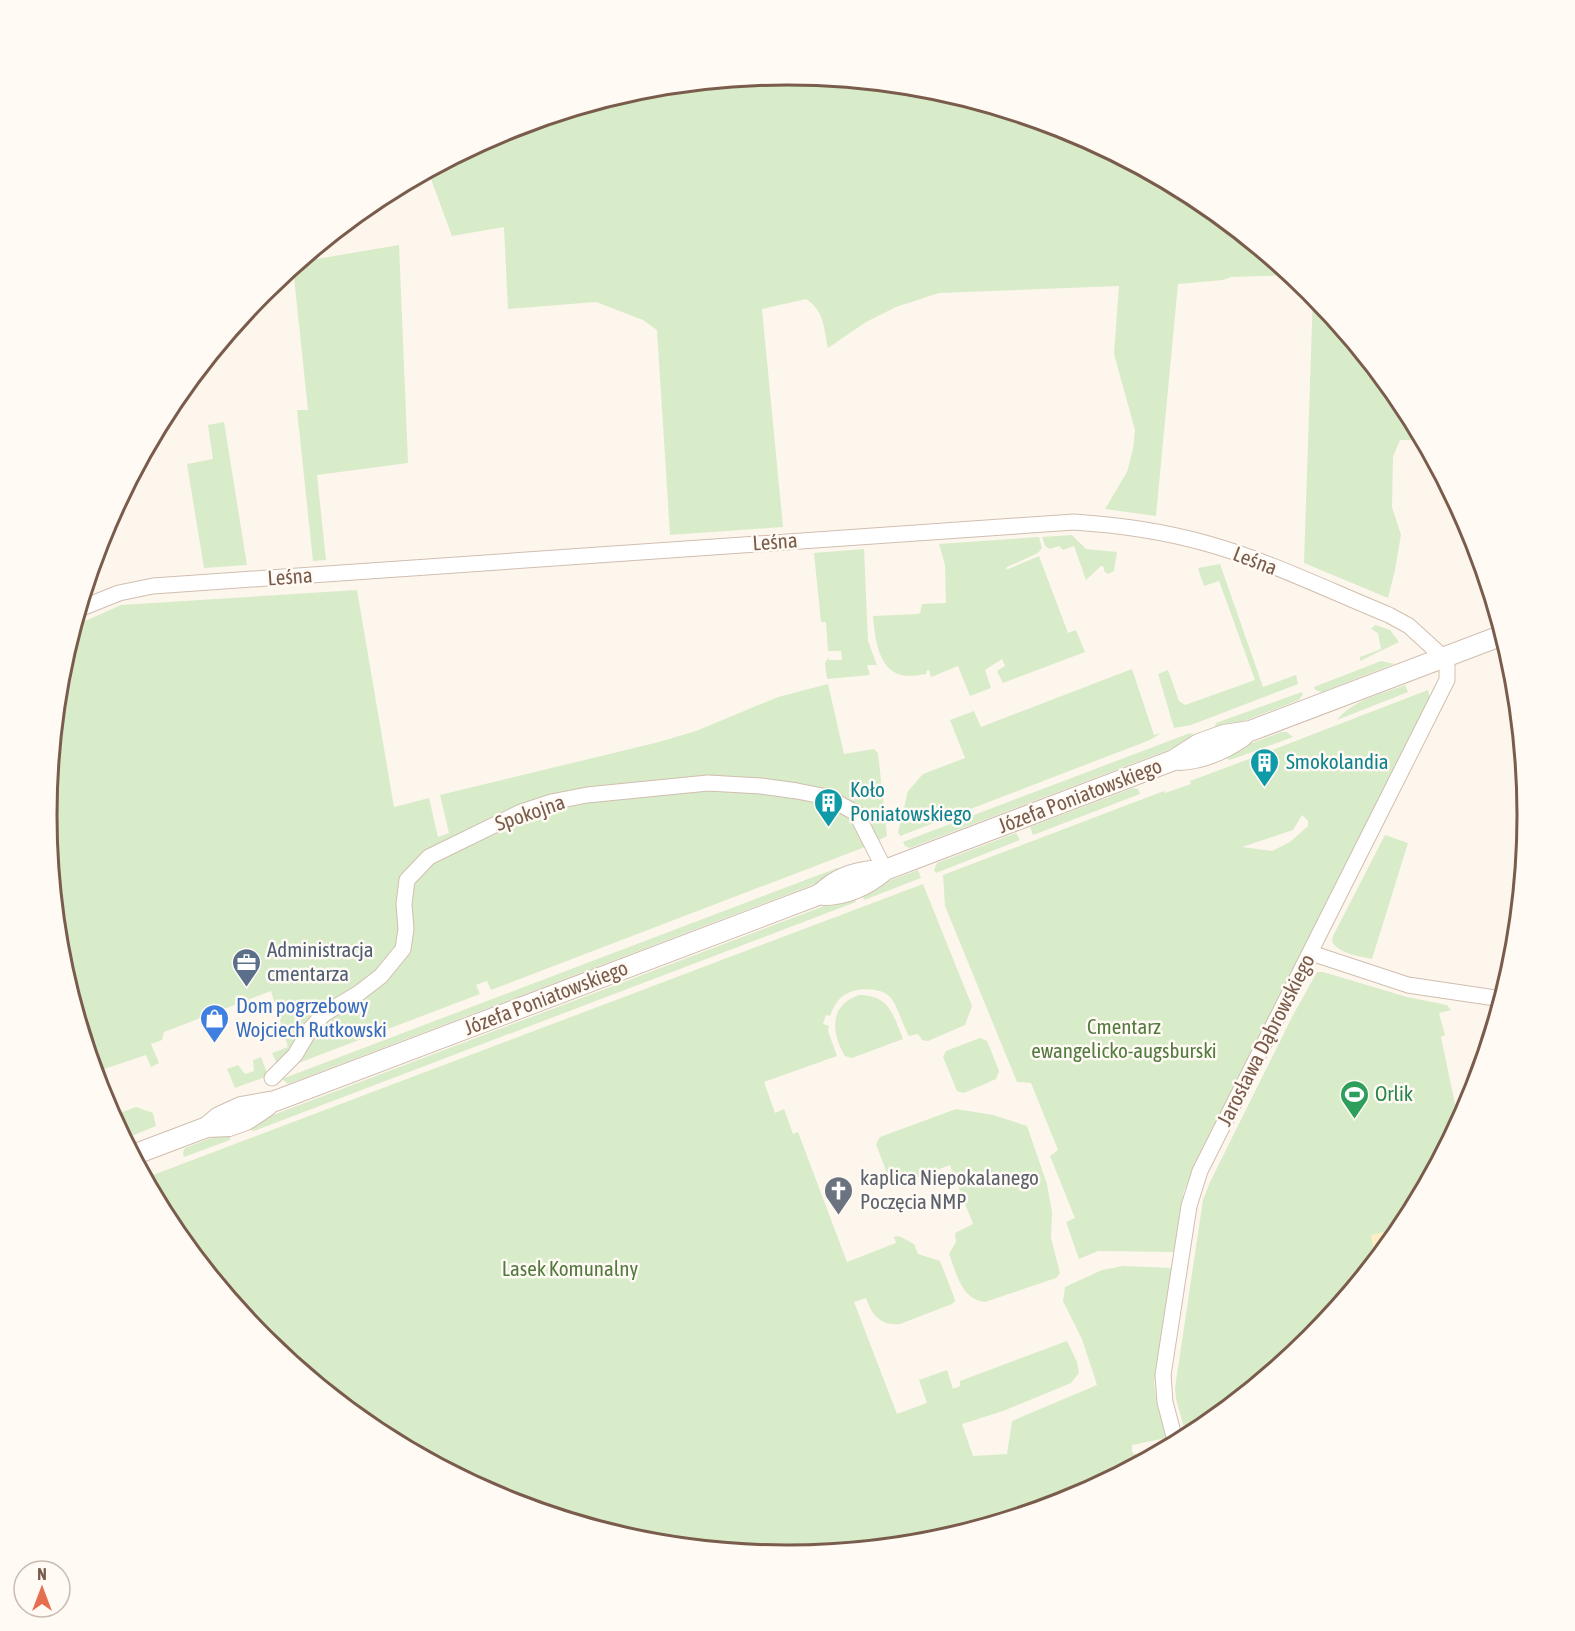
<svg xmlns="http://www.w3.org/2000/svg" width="1575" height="1631" viewBox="0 0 1575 1631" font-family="'Asap Condensed',sans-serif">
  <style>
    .green { fill: #d8ecc9; fill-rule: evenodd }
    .sand { fill: #fcefc7 }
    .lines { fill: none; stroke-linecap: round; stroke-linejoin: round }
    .minor-casing { stroke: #d1beb0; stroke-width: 17 }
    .tertiary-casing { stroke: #d1beb0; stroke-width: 22 }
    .minor { stroke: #fff; stroke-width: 15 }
    .tertiary { stroke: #fff; stroke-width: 20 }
    .labels { text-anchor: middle; stroke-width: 5; stroke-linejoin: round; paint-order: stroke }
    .street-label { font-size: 21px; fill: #7a5c4d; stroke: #fffaf3 }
    .culture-label { font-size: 21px; fill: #0d838f; stroke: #fffaf3; text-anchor: start }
    .service-label { font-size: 21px; fill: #4e5e75; stroke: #fffaf3; text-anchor: start }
    .shop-label { font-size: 21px; fill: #366cbe; stroke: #fffaf3; text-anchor: start }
    .park-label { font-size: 21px; fill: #537a41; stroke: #fffaf3 }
    .leisure-label { font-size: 21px; fill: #27864d; stroke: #fffaf3; text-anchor: start }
    .worship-label { font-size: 21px; fill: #5b616d; stroke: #fffaf3; text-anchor: start }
    .rim { fill: none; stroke: #7a5c4d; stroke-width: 3 }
  </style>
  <rect width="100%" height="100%" fill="#fdf6ec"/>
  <path class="green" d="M788 75 932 89 1071 131 1199 200 1291 275 1231 277 1223 280 1178 284 1156 516 1105 509 1127 472 1133 449 1135 430 1114 354 1119 286 939 293 896 307 866 322 828 348C824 329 824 310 806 299L762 309 783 527 670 535 657 330 643 320 596 302 508 309 504 227 452 236 428 171 504 131 643 89Z
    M399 245 408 463 317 475 326 560 313 561 297 410H308L293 268 299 262Z
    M1313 293 1404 404 1423 440H1400L1393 457 1392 507 1401 535 1395 570 1388 598 1304 563Z
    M224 422 247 565 204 568 187 464 213 459 208 425Z
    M1072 535 1086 549 1117 552 1114 571 1108 574 1105 572 1103 566H1101L1086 580 1074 546 1063 550 1059 546 1050 549 1045 546 1042 537Z
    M1039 537 1042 548 1038 553 1007 567 1006 570 1039 556 1068 633 1076 630 1085 652 1003 683 997 671 1005 666 1002 659 985 670 991 688 970 696 958 666 931 677 929 670H927L926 674C920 675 913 676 907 676 878 674 875 638 873 616L918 614 920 613 922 604 946 603 945 565 939 544Z
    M864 549 868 641 877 665H867L870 675 827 679 825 663 829 657V660H842L841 651H828L826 622H821L814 553Z
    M1220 564 1263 687 1296 675 1298 684 1191 725 1174 728 1158 674 1168 670 1179 701 1185 705 1255 680 1219 581 1204 586 1198 568Z
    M357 590 394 807 429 798 438 837 449 833 440 795 659 742 696 731 778 697 828 684 844 754 874 749 878 753 887 836 865 847 491 990 487 981 476 985 480 994 280 1070 272 1053 288 1047 271 991 164 1032 162 1040 151 1044 159 1063 151 1067 146 1055 95 1072 61 960 47 815 61 671 74 626 121 605Z
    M1375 625 1390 630 1399 642 1360 661V657L1381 649 1378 633 1371 629Z
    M1381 661 1394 664 1322 692 1315 690 1314 687Z
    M1132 669 1154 735 1161 733 1150 740 900 836 898 832 908 791 923 774 965 758 950 720 974 711 981 727Z
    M1405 685 1408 692 1337 720C1353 700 1382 694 1405 685Z
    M1428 690 1430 698 1198 1157 1184 1191 1174 1252 1098 1251 1079 1259 1066 1222 1075 1218 1050 1156 1058 1150 1031 1083 1017 1082 945 906 943 875 1164 791 1165 793 1191 784 1190 781 1265 753 1266 755 1273 753 1272 750ZM1302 815 1308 821V826L1290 842 1272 851 1242 847 1293 830Z
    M1302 692 1303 694 1299 700 1213 733 1216 723Z
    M1281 732H1287L1293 737 1230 760 1220 755Z
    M1190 733 1200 738 910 848 905 846 903 842Z
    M1133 788 1138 789 1140 794 1033 835 1030 827Z
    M1016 833 1020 840 936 873 934 870 937 863Z
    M1385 835 1408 843 1372 959C1359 956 1340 954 1332 942L1333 936Z
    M837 868 843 869 844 873 288 1084 282 1079Z
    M918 870 921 878 864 900 862 894 864 890Z
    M923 884 972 1006 965 1025 928 1041 922 1040 918 1034 909 1036C902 1024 899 1009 891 998 882 987 858 987 846 994 838 998 833 1008 830 1016L826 1015 823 1024 829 1026 828 1031 837 1056 764 1082 775 1113 784 1109 793 1134 798 1132 847 1262 896 1243 894 1237 899 1236 914 1244 918 1254 940 1261 954 1297 955 1301 952 1304 900 1324C880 1326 872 1315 866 1298L854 1302 897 1414 927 1403 919 1380 947 1370 953 1389 960 1386V1381L1067 1341 1077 1362 1079 1373 1071 1383 1003 1411 962 1424 973 1456 1007 1454 1012 1421 1097 1385 1082 1339 1063 1301 1065 1287 1102 1270 1123 1266 1172 1268 1154 1382 1157 1404 1166 1438 1132 1445V1452L1138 1456 1158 1453 1071 1500 932 1542 787 1556 643 1542 504 1500 376 1431 263 1339 171 1227 145 1178Z
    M853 895 856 902 254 1131 245 1128 244 1126Z
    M1317 972H1323L1407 997 1447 1005 1451 1010 1439 1013 1445 1035 1441 1037 1459 1123 1403 1227 1311 1340 1199 1432 1187 1438 1176 1399 1175 1388 1203 1200 1210 1182 1293 1015Z
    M859 995C890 995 893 1015 903 1039L852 1058 845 1056C831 1033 829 1005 859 995Z
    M980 1038 987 1041 999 1071 996 1079 964 1093 957 1091 943 1057 946 1051Z
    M261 1057 268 1076 235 1088 227 1069 238 1065 245 1074 254 1071 253 1060Z
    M136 1107 153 1113 156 1126 124 1139 112 1116Z
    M956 1109 993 1115 1027 1126 1047 1184 1052 1212 1051 1238 1060 1273 1056 1278 985 1302C961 1299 957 1274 949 1254L956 1242 955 1233 973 1224 950 1165 892 1187 876 1144 880 1137Z
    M229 1131 231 1135 230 1140 184 1157 183 1152 185 1148Z"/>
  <path class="sand" d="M1403 1228 1377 1260H1375L1371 1235Z"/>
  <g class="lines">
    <defs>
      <path id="minor" d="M79 609 119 593 153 586 1074 522C1119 525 1162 531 1205 543 1267 560 1330 591 1389 615L1409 626 1444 658 1447 665V680L1200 1171 1189 1206 1163 1375 1165 1402 1176 1444
        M1311 953 1408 985 1502 999
        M272 1078 295 1055 311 1028 324 1014 359 993 381 976 403 949 406 929 404 904 407 880 429 857 521 812 551 802 587 795 708 783 761 786 797 791 827 797 856 813 885 870"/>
      <path id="tertiary" d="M1179 760C1203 759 1223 750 1243 736
        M823 895C848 895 867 885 885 870
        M207 1127 219 1117 241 1107 275 1101 818 895C823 892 828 887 833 884 849 873 867 871 885 870L1174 760 1199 744 1224 735 1250 731 1503 635
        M133 1155 207 1127 229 1126 246 1120 267 1106"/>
    </defs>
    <use href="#minor" class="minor-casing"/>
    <use href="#tertiary" class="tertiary-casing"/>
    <use href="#minor" class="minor"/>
    <use href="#tertiary" class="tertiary"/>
  </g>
  <defs>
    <symbol id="building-pin" viewBox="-11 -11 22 30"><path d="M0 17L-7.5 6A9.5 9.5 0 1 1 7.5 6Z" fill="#0f9aa8" stroke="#fffaf3"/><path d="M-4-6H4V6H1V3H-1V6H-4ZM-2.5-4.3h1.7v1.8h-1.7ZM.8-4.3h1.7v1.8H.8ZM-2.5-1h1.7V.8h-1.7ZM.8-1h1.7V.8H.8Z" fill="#fff"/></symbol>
    <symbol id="office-pin" viewBox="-11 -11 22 30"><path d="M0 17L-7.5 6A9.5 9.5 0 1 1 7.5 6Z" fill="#5c6f8a" stroke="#fffaf3"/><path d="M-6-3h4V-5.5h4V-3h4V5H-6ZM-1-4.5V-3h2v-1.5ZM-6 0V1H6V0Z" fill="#fff"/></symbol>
    <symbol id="shop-pin" viewBox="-11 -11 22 30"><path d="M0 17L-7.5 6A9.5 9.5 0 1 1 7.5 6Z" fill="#3f7fe0" stroke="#fffaf3"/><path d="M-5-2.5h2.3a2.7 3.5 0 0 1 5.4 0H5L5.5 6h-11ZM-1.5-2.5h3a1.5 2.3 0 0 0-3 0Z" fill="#fff"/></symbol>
    <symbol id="stadium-pin" viewBox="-11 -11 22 30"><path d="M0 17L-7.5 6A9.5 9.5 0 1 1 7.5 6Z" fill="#2e9e5b" stroke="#fffaf3"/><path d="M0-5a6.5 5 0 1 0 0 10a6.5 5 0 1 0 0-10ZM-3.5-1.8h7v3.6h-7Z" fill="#fff"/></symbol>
    <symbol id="church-pin" viewBox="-11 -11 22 30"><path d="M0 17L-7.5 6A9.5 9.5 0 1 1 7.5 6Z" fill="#6b7280" stroke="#fffaf3"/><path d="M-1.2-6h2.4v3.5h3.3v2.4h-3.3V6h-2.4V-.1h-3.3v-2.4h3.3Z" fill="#fff"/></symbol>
  </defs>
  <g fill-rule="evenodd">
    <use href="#building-pin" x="1248" y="746" width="33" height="45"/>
    <use href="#building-pin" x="812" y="786" width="33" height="45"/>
    <use href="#office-pin" x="230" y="946" width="33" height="45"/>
    <use href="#shop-pin" x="198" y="1002" width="33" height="45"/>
    <use href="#stadium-pin" x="1338" y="1078" width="33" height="45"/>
    <use href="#church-pin" x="822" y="1174" width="33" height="45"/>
  </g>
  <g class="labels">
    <g class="street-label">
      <text transform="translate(775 542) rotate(-4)" y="7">Leśna</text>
      <text transform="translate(1255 561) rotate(21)" y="7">Leśna</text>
      <text transform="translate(290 577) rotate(-4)" y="7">Leśna</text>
      <text transform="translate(1080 796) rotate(-21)" y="7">Józefa Poniatowskiego</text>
      <text transform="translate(530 813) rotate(-19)" y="7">Spokojna</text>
      <text transform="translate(546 998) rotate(-21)" y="7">Józefa Poniatowskiego</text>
      <text transform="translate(1266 1040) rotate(-63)" y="7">Jarosława Dąbrowskiego</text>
    </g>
    <g class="culture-label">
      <text x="1286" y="769">Smokolandia</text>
      <text x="850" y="797">Koło<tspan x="850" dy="24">Poniatowskiego</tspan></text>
    </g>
    <g class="service-label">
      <text x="267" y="957">Administracja<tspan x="267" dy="24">cmentarza</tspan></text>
    </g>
    <g class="shop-label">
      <text x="236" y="1013">Dom pogrzebowy<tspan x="236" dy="24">Wojciech Rutkowski</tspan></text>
    </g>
    <g class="park-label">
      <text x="1124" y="1034">Cmentarz<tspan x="1124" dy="24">ewangelicko-augsburski</tspan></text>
      <text x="570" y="1276">Lasek Komunalny</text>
    </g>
    <g class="leisure-label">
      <text x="1375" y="1101">Orlik</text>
    </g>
    <g class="worship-label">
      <text x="860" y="1185">kaplica Niepokalanego<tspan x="860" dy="24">Poczęcia NMP</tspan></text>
    </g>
  </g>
  <path d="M0 0H1575V1631H0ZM57 815a730 730 0 1 1 1460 0a730 730 0 1 1-1460 0Z" fill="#fffaf3" fill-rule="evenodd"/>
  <path class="rim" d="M57 815a730 730 0 1 1 1460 0a730 730 0 1 1-1460 0Z"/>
  <g transform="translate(42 1589)"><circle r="28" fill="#fffaf3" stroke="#cabbb1" stroke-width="1.5"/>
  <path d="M0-4.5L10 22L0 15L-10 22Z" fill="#e76f51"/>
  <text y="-9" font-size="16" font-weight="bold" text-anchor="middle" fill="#7a5c4d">N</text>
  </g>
</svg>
